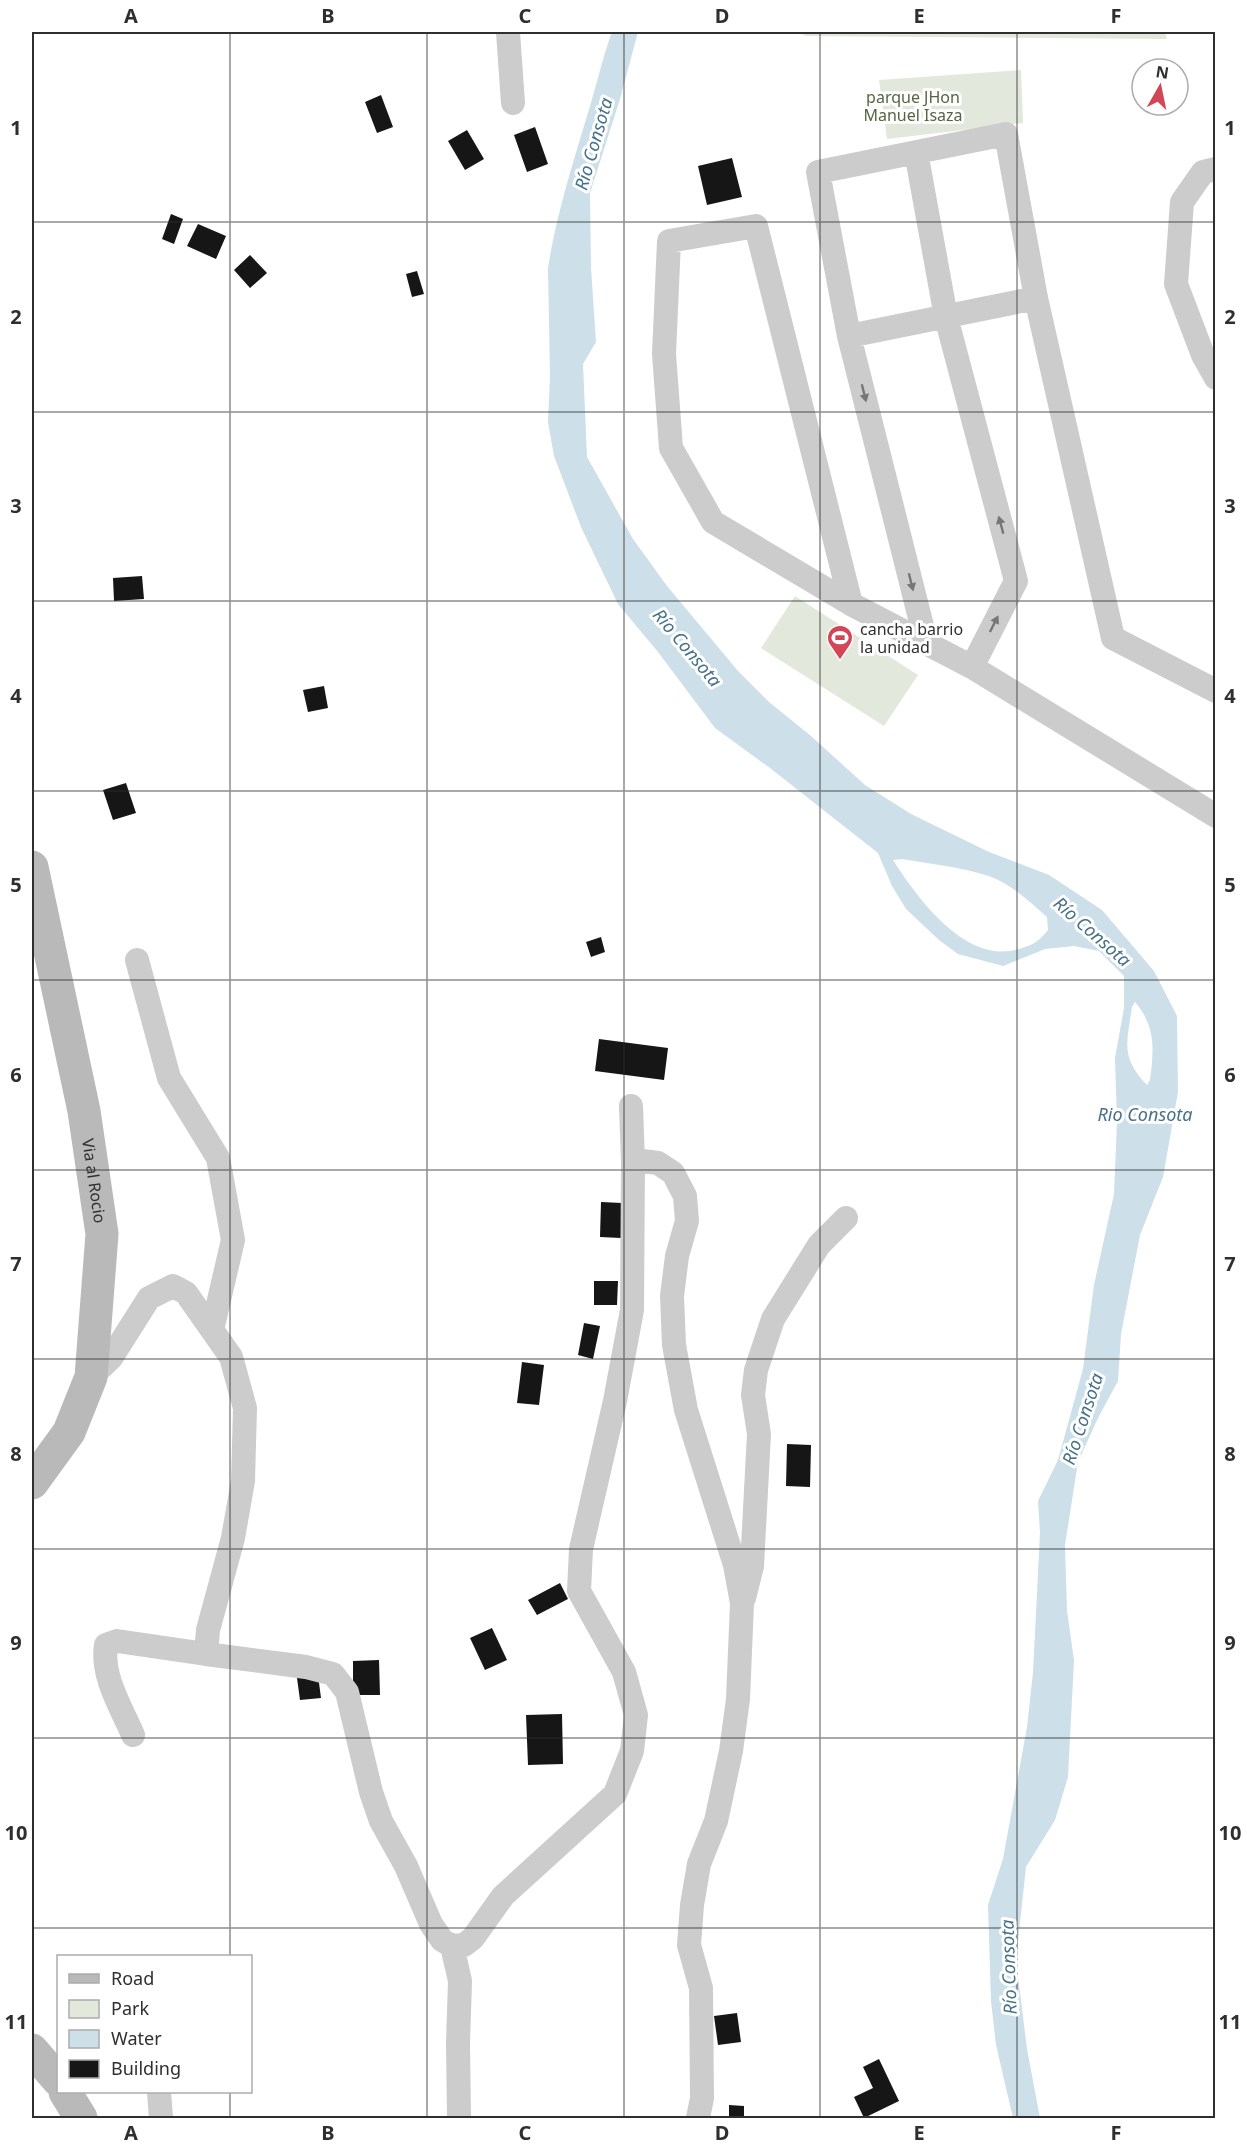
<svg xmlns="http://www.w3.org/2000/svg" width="1247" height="2150" viewBox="0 0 1247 2150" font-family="'Noto Sans',sans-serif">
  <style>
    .green { fill: #e3e8dc }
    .water { fill: #cddfe8; fill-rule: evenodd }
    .building { fill: #161616 }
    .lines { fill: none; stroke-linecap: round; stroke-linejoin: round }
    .street { stroke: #ccc; stroke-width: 24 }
    .secondary { stroke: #b9b9b9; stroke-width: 33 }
    .oneway { fill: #767676 }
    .grid { fill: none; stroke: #2f2f2f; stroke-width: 1.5; stroke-opacity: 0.55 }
    .labels { text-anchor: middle; stroke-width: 6; stroke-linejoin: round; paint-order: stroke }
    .park-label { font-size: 16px; fill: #546641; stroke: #fff }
    .poi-label { font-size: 16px; fill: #2f2f2f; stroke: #fff; text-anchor: start }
    .street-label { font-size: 16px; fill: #2f2f2f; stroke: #fff }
    .water-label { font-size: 18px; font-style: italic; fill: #467189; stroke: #fff }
    .neatline { fill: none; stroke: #2f2f2f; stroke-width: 2 }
    .grid-label { font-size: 20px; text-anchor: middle; font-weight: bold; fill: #2f2f2f }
  </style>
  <rect width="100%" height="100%" fill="#fff"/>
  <path class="green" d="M797 32H1165L1167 39 806 36Z
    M1021 70 1023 123 887 139 879 80Z
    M795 596 918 675 884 726 761 648Z"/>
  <path class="water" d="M612 32H638L620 99 590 193 591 268 596 342 583 364 587 457 633 539 667 586 738 671 769 702 811 736 865 785 911 814 989 852 1049 875 1102 910 1154 971 1177 1016 1178 1092 1163 1177 1140 1235 1121 1334 1118 1381 1098 1418 1078 1462 1065 1545 1067 1611 1074 1660 1068 1777 1055 1820 1026 1867 1016 1960 1027 2049 1040 2118H1013L996 2045 991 2001 988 1905 1003 1859 1027 1727 1033 1673 1040 1533 1038 1501 1058 1460 1083 1369 1094 1285 1114 1194 1117 1122 1115 1058 1124 1008V976L1099 951 1074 946 1045 949 1003 966 958 954 939 940 906 909 892 886 878 853 770 768 715 728 658 652 618 604 581 527 554 456 548 422 550 376 548 268C556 216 572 166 587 116 596 88 602 59 612 32ZM902 859C931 864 961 867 989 876 1011 884 1030 902 1047 917L1048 930C1040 940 1035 944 1022 948 968 968 918 899 893 860ZM1135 1002C1156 1027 1154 1049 1150 1080L1147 1085C1120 1057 1127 1042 1132 1007Z"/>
  <path class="building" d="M381 95 393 127 377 133 365 102Z
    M535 127 548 164 527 172 514 135Z
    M467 130 484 159 465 170 448 141Z
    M732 158 742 197 707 205 698 166Z
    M171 214 183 219 174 244 162 239Z
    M198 224 226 236 216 259 187 246Z
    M250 255 267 273 250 288 234 270Z
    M417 271 424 294 412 297 406 274Z
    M142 576 144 599 114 601 113 578Z
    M324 686 328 708 308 712 303 690Z
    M126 783 136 813 113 820 103 790Z
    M601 937 605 952 591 957 586 942Z
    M599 1039 668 1048 664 1080 595 1071Z
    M601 1202 622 1203 621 1238 600 1237Z
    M594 1281H618L617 1305H594Z
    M584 1323 600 1326 593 1359 578 1355Z
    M522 1362 544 1365 539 1405 517 1403Z
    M787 1444 811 1445 810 1487 786 1486Z
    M560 1583 568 1599 537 1615 528 1600Z
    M492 1628 507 1660 485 1670 470 1638Z
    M379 1660 380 1695H353V1661Z
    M318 1675 321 1698 300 1700 297 1678Z
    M562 1714 563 1764 528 1765 526 1715Z
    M737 2013 741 2042 718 2045 714 2016Z
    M879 2059 899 2101 864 2118 854 2097 873 2088 863 2067Z
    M729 2105 744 2106V2118H729Z"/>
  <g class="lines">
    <path class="street" d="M508 32 513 103
      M916 152 946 317 1016 581 972 667
      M1216 169 1203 172 1182 202 1176 284 1203 355 1216 378
      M849 336 1036 298
      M851 604 756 226 669 241 664 354 671 448 713 522 851 604 972 667 1216 816
      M926 642 849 336 818 172 1006 134 1036 298 1113 638 1216 691
      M137 960 169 1078 218 1158 233 1240 212 1330
      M633 1162 642 1161 658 1163 673 1173 685 1196 687 1221 677 1256 672 1296 674 1345 686 1410 735 1565 742 1603 738 1699 731 1751 716 1821 699 1864 692 1905 689 1945 701 1988 702 2098 698 2118
      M91 1377 111 1358 149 1298 173 1286 186 1293 231 1357 245 1408 243 1481 233 1538 208 1630 206 1654 306 1667 333 1674 347 1692 371 1792 381 1821 406 1866 431 1924 442 1940 452 1946 464 1945 473 1938 503 1896 615 1794 632 1751 636 1715 624 1672 579 1591 581 1549 615 1401 632 1310 633 1162 631 1106
      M744 1598 752 1566 759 1434 753 1395 756 1370 773 1319 819 1245 846 1218
      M133 1735C121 1707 101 1676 106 1645L117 1641 206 1654
      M452 1946 460 1981 458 2043 459 2118
      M159 2092 161 2118"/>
    <g class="secondary">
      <path id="s1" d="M32 867 84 1111 102 1234 91 1377 69 1432 32 1483"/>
      <path d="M32 2050 58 2080"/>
      <path d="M65 2092 81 2118"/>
    </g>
  </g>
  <defs><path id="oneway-solid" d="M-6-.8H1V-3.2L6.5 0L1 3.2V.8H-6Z" transform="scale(1.5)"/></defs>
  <g class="oneway">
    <use href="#oneway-solid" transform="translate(864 393) rotate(76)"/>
    <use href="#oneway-solid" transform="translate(1001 525) rotate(-105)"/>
    <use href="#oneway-solid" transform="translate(911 582) rotate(76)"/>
    <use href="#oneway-solid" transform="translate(994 624) rotate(-63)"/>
  </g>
  <path class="grid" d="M230 32V1956M427 32V2118M624 32V2118M820 32V2118M1017 32V2118M32 222H1216M32 412H1216M32 601H1216M32 791H1216M32 980H1216M32 1170H1216M32 1359H1216M32 1549H1216M32 1738H1216M32 1928H1216M230 2092V2118"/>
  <defs>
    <symbol id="stadium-pin" viewBox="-11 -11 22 30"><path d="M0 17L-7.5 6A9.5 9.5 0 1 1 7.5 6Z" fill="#d24655" stroke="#fff"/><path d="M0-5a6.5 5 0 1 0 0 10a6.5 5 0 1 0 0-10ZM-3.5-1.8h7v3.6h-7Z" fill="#fff"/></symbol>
  </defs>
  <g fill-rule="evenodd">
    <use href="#stadium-pin" x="825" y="623" width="30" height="40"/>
  </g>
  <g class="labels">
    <g class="park-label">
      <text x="913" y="103">parque JHon<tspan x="913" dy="18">Manuel Isaza</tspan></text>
    </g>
    <g class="poi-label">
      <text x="860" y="635">cancha barrio<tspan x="860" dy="18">la unidad</tspan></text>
    </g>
    <g class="street-label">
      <text dy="6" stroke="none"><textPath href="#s1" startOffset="320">Via al Rocio</textPath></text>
    </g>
    <g class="water-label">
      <text transform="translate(594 144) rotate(-74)" y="6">Río Consota</text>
      <text transform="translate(687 648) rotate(50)" y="6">Río Consota</text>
      <text transform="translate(1092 932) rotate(41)" y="6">Río Consota</text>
      <text x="1145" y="1121">Rio Consota</text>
      <text transform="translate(1083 1419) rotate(-72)" y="6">Río Consota</text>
      <text transform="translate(1009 1967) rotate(-92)" y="6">Río Consota</text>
    </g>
  </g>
  <rect width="1247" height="2150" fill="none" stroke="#ffffff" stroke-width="66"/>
  <rect x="57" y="1955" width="195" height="138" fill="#ffffff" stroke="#acacac" stroke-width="1.5"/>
  <rect x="69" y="1974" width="30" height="9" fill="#b9b9b9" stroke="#acacac" stroke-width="1.5"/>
  <text x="111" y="1985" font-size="18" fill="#2f2f2f">Road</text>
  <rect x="69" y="2000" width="30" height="18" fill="#e3e8dc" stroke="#acacac" stroke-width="1.5"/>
  <text x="111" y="2015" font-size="18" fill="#2f2f2f">Park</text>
  <rect x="69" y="2030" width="30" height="18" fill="#cddfe8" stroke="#acacac" stroke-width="1.5"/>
  <text x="111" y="2045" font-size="18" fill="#2f2f2f">Water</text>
  <rect x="69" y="2060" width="30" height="18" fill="#161616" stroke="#acacac" stroke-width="1.5"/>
  <text x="111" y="2075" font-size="18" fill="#2f2f2f">Building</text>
  <g transform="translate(1160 87) rotate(9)"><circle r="28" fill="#ffffff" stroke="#acacac" stroke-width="1.5"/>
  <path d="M0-4.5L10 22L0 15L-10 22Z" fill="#d24655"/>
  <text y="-9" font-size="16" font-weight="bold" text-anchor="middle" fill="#2f2f2f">N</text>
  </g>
  <rect x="33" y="33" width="1181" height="2084" class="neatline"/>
  <g class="grid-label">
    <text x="131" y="23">A</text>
    <text x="328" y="23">B</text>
    <text x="525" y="23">C</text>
    <text x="722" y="23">D</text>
    <text x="919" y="23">E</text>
    <text x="1116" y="23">F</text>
    <text x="16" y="135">1</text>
    <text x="1230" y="135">1</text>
    <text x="16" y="324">2</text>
    <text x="1230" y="324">2</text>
    <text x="16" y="513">3</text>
    <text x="1230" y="513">3</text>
    <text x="16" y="703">4</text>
    <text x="1230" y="703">4</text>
    <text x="16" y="892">5</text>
    <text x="1230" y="892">5</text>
    <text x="16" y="1082">6</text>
    <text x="1230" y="1082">6</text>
    <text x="16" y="1271">7</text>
    <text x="1230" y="1271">7</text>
    <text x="16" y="1461">8</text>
    <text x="1230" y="1461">8</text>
    <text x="16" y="1650">9</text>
    <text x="1230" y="1650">9</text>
    <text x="16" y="1840">10</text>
    <text x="1230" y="1840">10</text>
    <text x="16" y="2029">11</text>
    <text x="1230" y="2029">11</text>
    <text x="131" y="2140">A</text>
    <text x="328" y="2140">B</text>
    <text x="525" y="2140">C</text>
    <text x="722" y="2140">D</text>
    <text x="919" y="2140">E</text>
    <text x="1116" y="2140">F</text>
  </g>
</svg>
